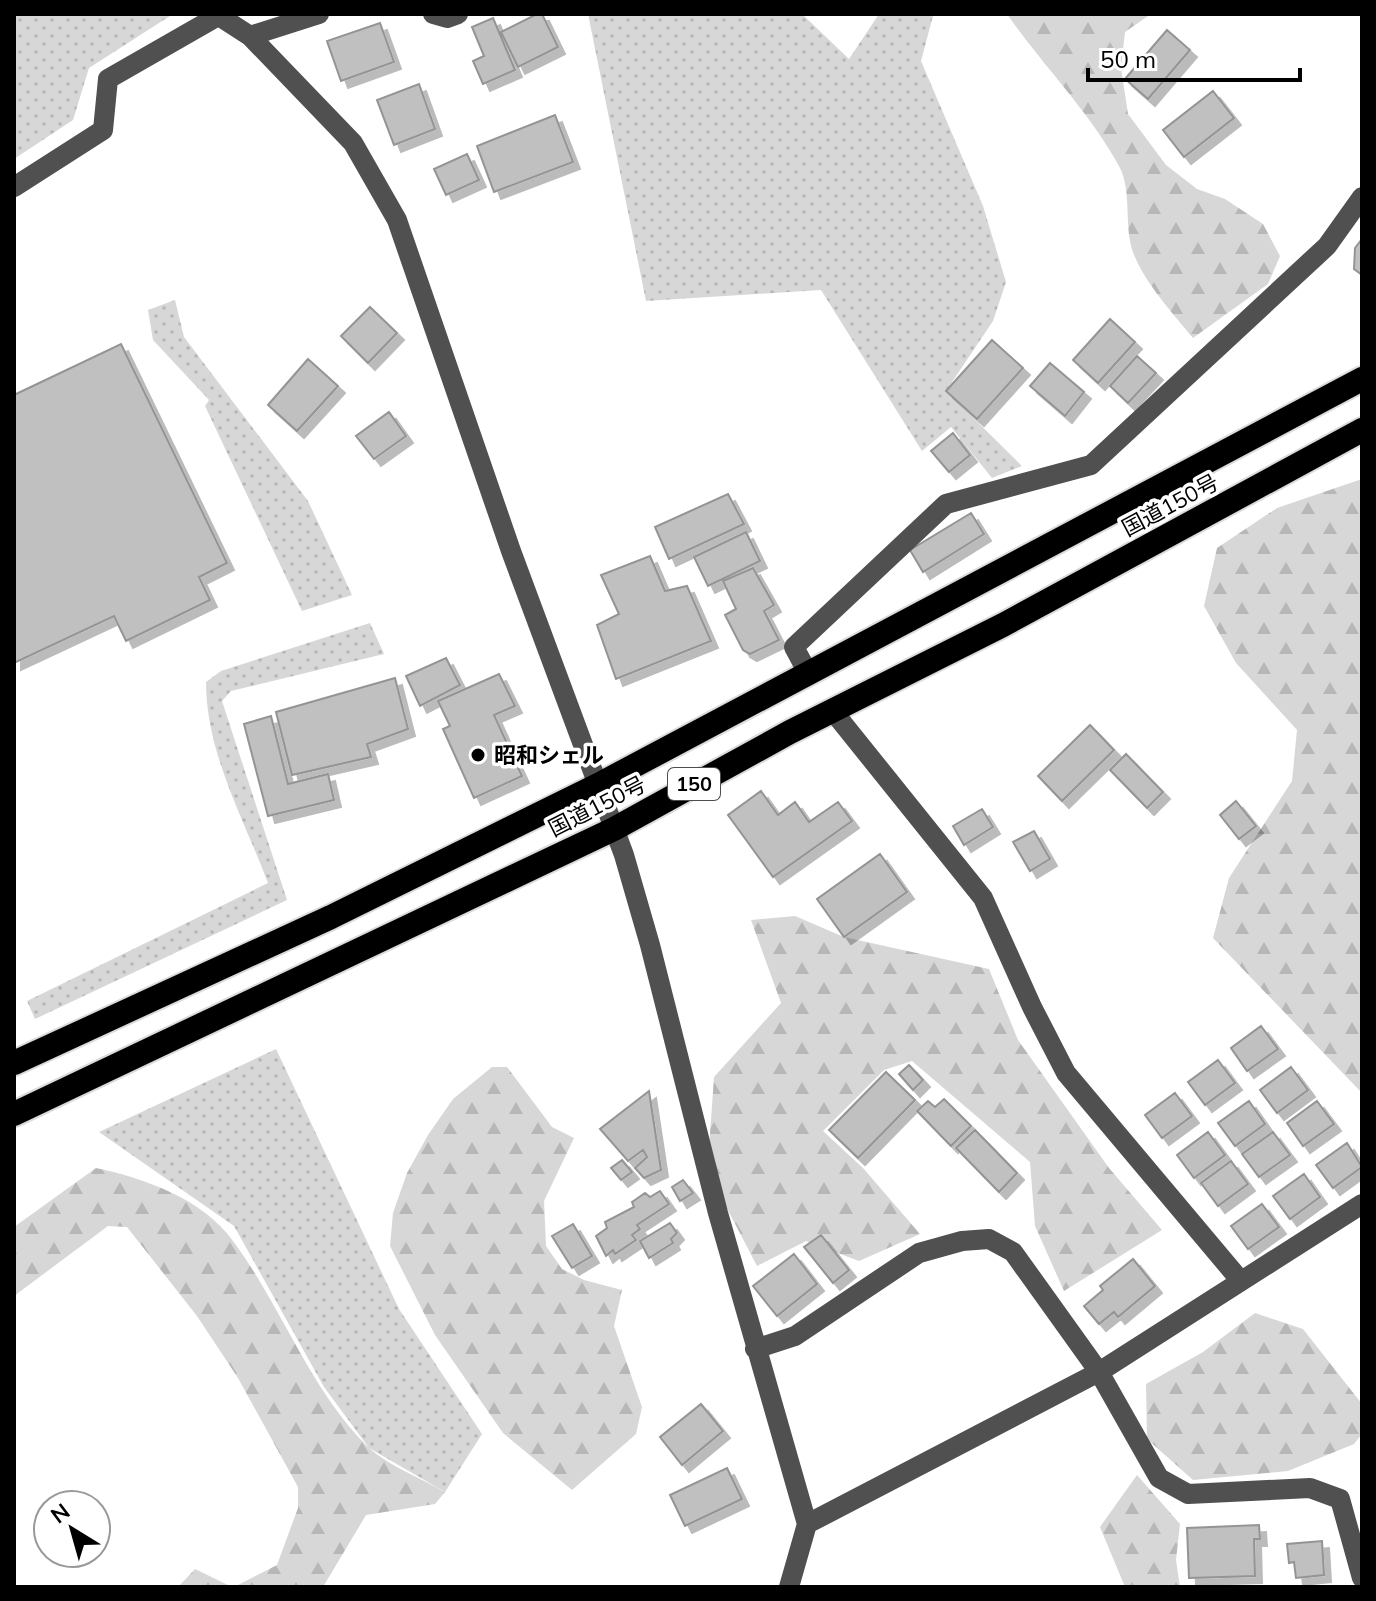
<svg xmlns="http://www.w3.org/2000/svg" width="1376" height="1601" viewBox="0 0 1376 1601" font-family="Mulish,'Noto Sans JP',sans-serif">
  <style>
    .grass { fill: url(#grass-dots) }
    .forest { fill: url(#forest-firs) }
    .building { fill: #c0c0c0; stroke: #949494; stroke-width: 2; filter: url(#shadow) }
    .lines { fill: none; stroke-linecap: round; stroke-linejoin: round }
    .highway-casing { stroke: #dbdbdb; stroke-width: 28 }
    .minor { stroke: #505050; stroke-width: 20 }
    .highway { stroke: #000; stroke-width: 24 }
    .poi-dot { fill: #000; stroke: #fff; stroke-width: 3 }
    .labels { text-anchor: middle; stroke-width: 7; stroke-linejoin: round; paint-order: stroke }
    .shield { fill: #fff; stroke: #4c4c4c; stroke-width: 2 }
    .shield-label { font-size: 20px; font-weight: bold; fill: #000 }
    .street-label { font-size: 22px; fill: #000; stroke: #fff }
    .poi-label { font-size: 22px; font-weight: bold; fill: #000; stroke: #fff; text-anchor: start }
  </style>
  <defs>
    <pattern id="grass-dots" width="8" height="8" patternUnits="userSpaceOnUse" patternTransform="scale(2)"><rect width="8" height="8" fill="#d7d7d7"/><path d="M2 2h.1M6 6h.1" fill="none" stroke="#b7b7b7" stroke-width="1.8" stroke-linecap="round"/></pattern>
    <pattern id="forest-firs" width="22" height="20" patternUnits="userSpaceOnUse" patternTransform="scale(2)"><rect width="22" height="20" fill="#d7d7d7"/><path d="M5 1l3.5 6h-7zM16 11l3.5 6h-7z" fill="#b7b7b7"/></pattern>
    <filter id="shadow"><feDropShadow dx="7" dy="7" stdDeviation="0" flood-color="#0004"/></filter>
  </defs>
  <rect width="100%" height="100%" fill="#fff"/>
  <path class="grass" d="M14 14H173L89 68 73 120 14 159Z
    M588 14H802L849 59 879 14 933 16 921 61 983 206 1006 282 993 321 946 391 1022 466 992 478 951 427 922 451 821 290 646 301Z
    M175 300 184 337 308 501 352 595 302 611 205 406 209 400 153 340 148 310Z
    M370 623 384 654 231 691 222 701 287 900 35 1019 27 1001 268 883C244 819 206 753 206 682L221 671Z
    M276 1049 399 1309 482 1434 445 1492 369 1448 324 1387 234 1226 99 1132Z"/>
  <path class="forest" d="M1007 14H1151L1125 32 1121 68 1128 114 1166 165 1197 189 1225 199 1263 224 1280 256 1268 284 1193 338C1172 312 1136 274 1130 241 1126 219 1130 187 1120 168 1090 112 1043 66 1007 14Z
    M1362 479V1093L1213 938 1229 878 1292 781 1297 730 1236 663 1204 606 1217 548 1277 508Z
    M795 916 844 937 989 969 1018 1040 1109 1168 1162 1230 1064 1291 1035 1226 1030 1162 912 1061 884 1070 823 1131 863 1168 920 1234 859 1261 806 1241 757 1266 719 1193 709 1148 714 1077 781 1003 751 920Z
    M492 1067H507L552 1127 574 1138 544 1201 546 1246 562 1269 584 1280 622 1290 614 1326 642 1407 636 1434 572 1490 503 1433 435 1335 390 1246 393 1213 407 1173 428 1135 453 1099Z
    M96 1168C144 1178 203 1199 233 1241 282 1307 308 1386 366 1445 386 1465 421 1478 445 1492L435 1504 366 1515 323 1587H234L277 1565 298 1508V1487L238 1378 197 1316 127 1227 108 1226 14 1296V1227Z
    M1255 1313 1303 1329 1362 1404V1434L1354 1444 1288 1471 1193 1480 1147 1439 1146 1384 1203 1352Z
    M1137 1475 1180 1524 1176 1560 1180 1587H1125L1100 1527Z
    M195 1569 232 1587H178Z"/>
  <path class="building" d="M537 14H542L558 47 518 67 501 32Z
    M493 18 515 70 483 84 473 61 484 56 472 27Z
    M380 23 394 62 341 81 327 41Z
    M1167 30 1190 50 1148 99 1125 79Z
    M419 84 435 129 394 145 377 100Z
    M1213 91 1234 118 1184 157 1163 130Z
    M555 115 573 162 494 192 477 146Z
    M467 154 479 180 446 195 434 169Z
    M1362 239V275L1354 269 1355 248Z
    M370 307 397 333 368 363 341 336Z
    M1110 319 1135 342 1098 383 1073 360Z
    M992 340 1023 368 977 419 946 391Z
    M121 344 227 563 199 577 210 600 126 641 114 616 14 663V395Z
    M1137 356 1156 373 1128 403 1110 386Z
    M308 359 338 386 297 431 268 405Z
    M1050 363 1084 392 1065 416 1030 386Z
    M389 412 406 436 374 459 356 436Z
    M953 433 970 455 949 472 931 451Z
    M728 494 744 524 669 559 655 527Z
    M971 513 984 534 923 572 910 550Z
    M746 532 760 561 708 586 694 557Z
    M650 556 665 591 687 586 711 641 616 679 597 625 619 614 601 575Z
    M753 568 774 605 764 611 779 640 750 654 743 650 725 615 736 609 723 581Z
    M446 658 460 685 420 706 406 676Z
    M499 674 515 706 494 715 522 776 474 798 443 729 450 726 438 701Z
    M395 678 408 729 367 744 371 757 292 775 276 712Z
    M271 716 288 784 328 774 334 800 268 816 244 724Z
    M1090 725 1114 750 1062 801 1038 776Z
    M1126 754 1163 792 1147 808 1110 770Z
    M761 791 778 815 795 802 809 822 838 802 852 821 773 877 728 815Z
    M1236 801 1256 826 1239 839 1220 815Z
    M982 809 993 827 964 845 953 826Z
    M1034 831 1050 859 1030 871 1013 842Z
    M880 854 907 892 844 937 817 899Z
    M1261 1026 1278 1049 1247 1071 1231 1048Z
    M1218 1060 1235 1083 1205 1105 1188 1082Z
    M909 1065 923 1080 913 1090 899 1074Z
    M1291 1067 1308 1090 1277 1113 1260 1090Z
    M886 1072 915 1100 858 1158 829 1130Z
    M649 1091 661 1170 644 1178 635 1168 647 1157 643 1150 628 1161 600 1129Z
    M1175 1093 1192 1116 1162 1138 1145 1115Z
    M944 1099 971 1126 951 1146 917 1111 928 1101 935 1107Z
    M1249 1101 1265 1124 1235 1146 1218 1123Z
    M1317 1101 1334 1124 1303 1146 1287 1123Z
    M975 1130 1017 1173 999 1192 956 1148Z
    M1208 1132 1225 1155 1194 1178 1177 1155Z
    M1273 1132 1290 1155 1259 1177 1242 1154Z
    M1347 1143 1362 1167 1333 1188 1316 1165Z
    M622 1160 632 1172 621 1180 611 1168Z
    M1231 1161 1248 1184 1218 1206 1201 1183Z
    M1304 1174 1320 1197 1290 1219 1273 1196Z
    M683 1180 693 1193 680 1201 672 1187Z
    M660 1191 669 1204 637 1225 640 1229 632 1235 636 1240 615 1254 613 1250 606 1256 596 1236 607 1228 605 1222 634 1207 632 1202 645 1193 650 1197Z
    M1262 1204 1279 1227 1248 1249 1231 1226Z
    M670 1223 677 1233 671 1239 673 1243 649 1258 640 1241Z
    M573 1224 592 1256 572 1268 552 1236Z
    M821 1235 849 1270 833 1283 804 1247Z
    M794 1254 817 1284 777 1316 753 1286Z
    M1133 1259 1155 1286 1118 1317 1114 1312 1099 1324 1084 1306 1103 1290 1100 1286Z
    M701 1404 723 1431 682 1465 660 1437Z
    M727 1468 742 1499 685 1526 670 1495Z
    M1259 1525 1260 1539H1254L1255 1576 1189 1578 1187 1528Z
    M1322 1541 1324 1575 1296 1578 1294 1562 1289 1563 1287 1544Z"/>
  <g class="lines">
    <defs>
      <path id="highway" d="M14 1063 331 917 598 785 1362 379
        M14 1114 614 829 790 732 1003 625 1362 430"/>
    </defs>
    <use href="#highway" class="highway-casing"/>
    <path class="minor" d="M216 14 250 36 353 143 397 220 511 551 624 855 650 945 718 1213 807 1524 789 1587
      M433 14 447 18 458 14
      M250 36 319 14
      M14 187 103 130 108 79 218 16
      M809 675 794 647 946 504 1091 465 1327 246 1362 197
      M832 710 983 898 1032 1007 1066 1073 1240 1280
      M755 1349 795 1336 919 1253 962 1241 989 1239 1013 1252 1099 1372 1159 1478 1188 1494 1310 1488 1340 1499 1362 1578
      M807 1524 1099 1372 1362 1204"/>
    <use href="#highway" class="highway"/>
  </g>
  <circle class="poi-dot" cx="478" cy="755" r="8"/>
  <g class="labels">
    <rect class="shield" x="668" y="768" width="52" height="32" rx="6"/>
    <g class="shield-label">
      <text x="694" y="791">150</text>
    </g>
    <g class="street-label">
      <text transform="translate(1170 505) rotate(-28)" y="8">国道150号</text>
      <text transform="translate(597 806) rotate(-27)" y="8">国道150号</text>
    </g>
    <g class="poi-label">
      <text x="494" y="763">昭和シェル</text>
    </g>
  </g>
  <rect width="1376" height="1601" fill="none" stroke="#000000" stroke-width="32"/>
  <g transform="translate(72 1529) rotate(323)"><circle r="38" fill="#ffffff" stroke="#999999" stroke-width="2"/>
  <path d="M0-6L14 30L0 20L-14 30Z" fill="#000000"/>
  <text y="-12" font-size="22" font-weight="bold" text-anchor="middle" fill="#000000">N</text>
  </g>
  <path d="M1088 68v12h212v-12" fill="none" stroke="#000000" stroke-width="4"/>
  <text x="1100" y="68" font-size="24" fill="#000000" stroke="#ffffff" stroke-width="6" paint-order="stroke">50 m</text>
</svg>
